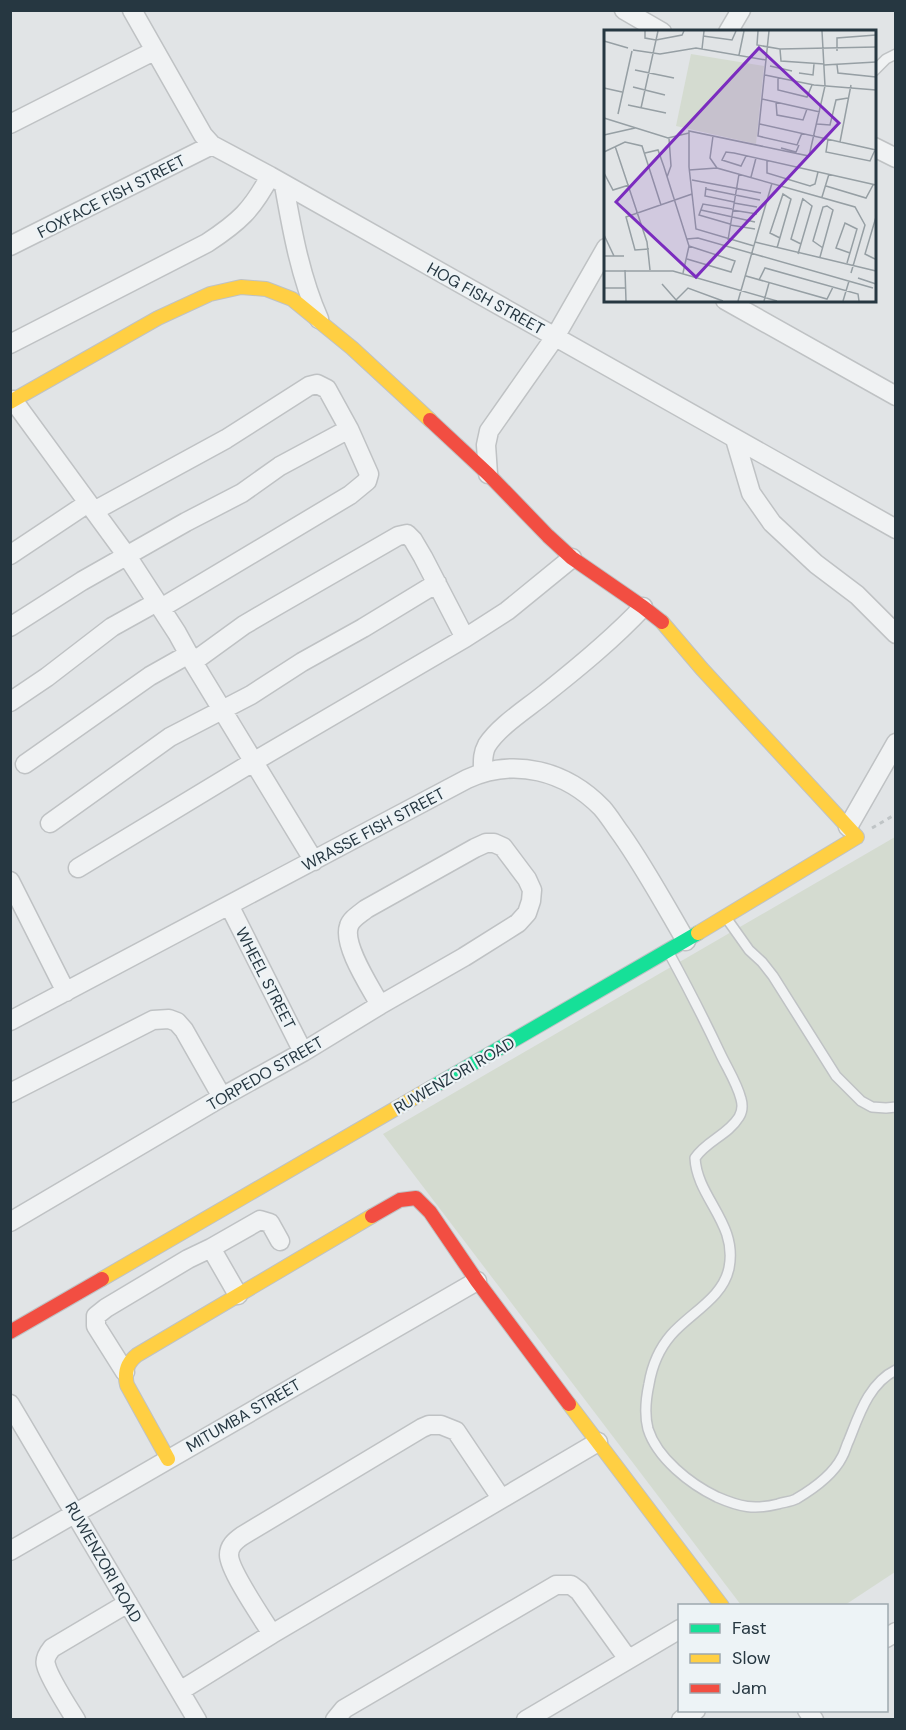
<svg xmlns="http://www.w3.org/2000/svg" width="906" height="1730" viewBox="0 0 906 1730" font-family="'DM Sans',sans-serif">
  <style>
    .green { fill: #d4dbd0 }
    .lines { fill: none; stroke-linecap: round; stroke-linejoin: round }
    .lane-casing { stroke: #bfc2c4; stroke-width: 12 }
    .street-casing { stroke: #bfc2c4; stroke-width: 21 }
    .fast-casing { stroke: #bfc2c4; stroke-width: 16 }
    .slow-casing { stroke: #bfc2c4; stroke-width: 16 }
    .jam-casing { stroke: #bfc2c4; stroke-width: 16 }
    .path { stroke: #bfc4c6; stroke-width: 3; stroke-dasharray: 4.5 4.5; stroke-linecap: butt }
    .lane { stroke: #f0f2f3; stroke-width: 9 }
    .street { stroke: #f0f2f3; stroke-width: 18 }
    .fast { stroke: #16e098; stroke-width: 14 }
    .slow { stroke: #ffcf43; stroke-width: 14 }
    .jam { stroke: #f24e42; stroke-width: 14 }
    .labels { text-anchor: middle; stroke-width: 4.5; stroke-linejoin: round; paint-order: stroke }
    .street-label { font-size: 16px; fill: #263741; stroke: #edf3f6 }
    .inset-road { fill: none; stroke: #969fa4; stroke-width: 1.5 }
    .view { fill: #7b2cbf; fill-opacity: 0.15; stroke: #7b2cbf; stroke-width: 3 }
    .inset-edge { fill: none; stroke: #263741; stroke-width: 3 }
  </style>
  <rect width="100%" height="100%" fill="#e1e4e6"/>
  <path class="green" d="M895 837V1572L845 1605H741L383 1134Z"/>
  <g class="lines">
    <defs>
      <path id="lane" d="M874 71 886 59 896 54
        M727 919 749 950 762 962 773 976 836 1076 861 1101 872 1107 886 1108 896 1107
        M669 953C687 986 704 1019 720 1053 727 1068 737 1083 741 1099 743 1106 742 1112 739 1117 728 1135 706 1141 695 1158 697 1198 738 1223 729 1268 723 1298 690 1313 671 1335 659 1349 652 1366 649 1384 646 1398 644 1414 648 1429 657 1458 690 1484 717 1497 740 1507 754 1510 778 1504 784 1502 790 1502 796 1499 813 1489 833 1475 842 1457 845 1452 846 1446 849 1440 859 1415 869 1383 896 1370"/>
      <path id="street" d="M132 10 203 135 212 145 270 176 896 529
        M624 10 662 32
        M728 32 741 10
        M10 124 154 51
        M874 147 896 158
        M284 185C292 230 300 276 319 319
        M10 246 212 145
        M725 300 896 396
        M10 344 207 243C239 222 252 210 270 176
        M13 400 127 556 177 633 193 662 314 861
        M735 439 751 493 772 523 816 564 857 595 896 634
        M488 474 486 445 489 431 555 337 606 248
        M94 511 226 439 309 386 317 384 327 389 349 429 369 474 367 481 350 495 161 608
        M10 555 88 503
        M10 627 82 581 186 522 242 493 280 466 349 429
        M193 662 244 625 273 608 398 536 407 534 413 540 423 557 465 638
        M10 702 47 677 112 627 157 602
        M25 764 150 676 189 654
        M483 772C483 762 482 754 487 745 500 725 528 708 546 693 580 666 613 639 643 607
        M50 823 170 737 251 695 302 662 363 628 437 583
        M848 827 896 743
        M78 868 253 762 465 638 507 611 572 558
        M10 881 66 992
        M229 905 303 1052
        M10 1021 467 779C515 757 566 771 602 808 609 816 615 826 621 834 645 868 665 905 686 941
        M10 1093 153 1020 169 1019 177 1022 184 1030 222 1097
        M10 1222 222 1097 303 1052 380 1005 464 957 518 923 527 913 531 901 532 890 527 879 503 847 494 843H486L475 848 366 909C360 914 351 919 349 926 342 945 371 988 380 1005
        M238 1295 211 1248 260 1220 270 1223 280 1241
        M125 1372 96 1326V1316L106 1308 188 1259 211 1248
        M10 1404 197 1720
        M10 1551 477 1281
        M272 1634C262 1618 229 1570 229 1555 229 1546 235 1541 242 1536L422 1428 429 1425H441L456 1431 501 1498
        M886 1638 896 1632
        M180 1691 272 1634 598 1442
        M807 1710 814 1720
        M76 1720C68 1707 49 1678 46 1665 44 1659 48 1653 52 1648L128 1603
        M335 1720 344 1709 556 1585H571L579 1591 628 1659
        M526 1720 680 1629
        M681 1720 696 1710"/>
      <path id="fast" d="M431 1088 698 933"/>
      <path id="slow" d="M10 402 158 318 210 294 241 287 266 289 292 299 352 348 430 420
        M662 622 702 669 857 837 698 933
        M102 1279 431 1088
        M569 1404 722 1606
        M168 1459 127 1385C124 1372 127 1363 137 1355L372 1216"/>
      <path id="jam" d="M430 420 488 474 548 536 572 558 643 607 662 622
        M372 1216 400 1200 416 1198 430 1212 477 1281 569 1404
        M10 1332 102 1279"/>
    </defs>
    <use href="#lane" class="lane-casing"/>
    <use href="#street" class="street-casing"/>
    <use href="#fast" class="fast-casing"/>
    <use href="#slow" class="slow-casing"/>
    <use href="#jam" class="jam-casing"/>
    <path class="path" d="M872 828 896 814"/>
    <use href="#lane" class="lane"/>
    <use href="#street" class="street"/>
    <use href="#fast" class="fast"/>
    <use href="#slow" class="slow"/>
    <use href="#jam" class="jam"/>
  </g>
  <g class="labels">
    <g class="street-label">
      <text transform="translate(111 196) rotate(-27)" y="6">FOXFACE FISH STREET</text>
      <text transform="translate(486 298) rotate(29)" y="6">HOG FISH STREET</text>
      <text transform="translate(373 829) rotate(-28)" y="6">WRASSE FISH STREET</text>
      <text transform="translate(266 978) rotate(63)" y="6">WHEEL STREET</text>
      <text transform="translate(265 1073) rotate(-30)" y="6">TORPEDO STREET</text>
      <text transform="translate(454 1075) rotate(-30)" y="6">RUWENZORI ROAD</text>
      <text transform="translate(243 1415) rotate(-30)" y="6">MITUMBA STREET</text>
      <text transform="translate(104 1562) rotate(60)" y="6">RUWENZORI ROAD</text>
    </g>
  </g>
  <g transform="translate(604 30)">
    <rect width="272" height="272" fill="#e1e4e6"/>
    <path d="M87 24 160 36 152 114 72 96Z" fill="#d4dbd0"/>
    <path class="inset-road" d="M41 1V8L52 10 78 5 80 1M154 1 153 15 176 19 272 17M165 1 154 106 193 115 198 103M99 6 128 10 132 1M0 11 24 18M98 19 100 1M176 19 177 31 220 34M29 20 56 24 92 18 162 30M233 21V8L272 5M135 25 140 1M220 35 272 32M233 35 234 43 272 47M166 36 188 41M31 40 70 48M195 43 209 45 210 34M161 45 210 55 272 60M174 48V60L203 67 208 55M29 57 61 65M0 58 18 62M158 69 216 82M172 72 173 85 199 90 203 79M24 75 62 83M37 78 54 1M14 84 28 21M0 88 64 108 85 103M156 94 272 120M213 94 226 95 232 70 244 68M0 105 31 98M109 106 106 128 113 138 251 177 261 195 247 243M224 109 222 122 266 131 271 120M236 112 247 55M11 116 43 212 46 240M177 118 192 122 195 115M0 122 21 112 38 116 57 175M41 123 54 120 60 137 85 216 79 243M142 126 137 136 118 130 122 122 130 123 272 155M163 131V143L206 156 211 154 214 142M85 140 113 138M0 143 9 160 25 155M63 147 67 136 65 108M147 147 152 128M88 150 157 163M222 156 262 168 269 155M102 157 101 166 130 172M102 159 156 170M218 167 225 144M130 173 153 177M97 180 151 192M128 180 153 184M126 194 95 185 99 174 128 179M126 195 151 199M0 205 10 226M83 209 94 208 269 258M124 210 135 144M151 212 272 241M197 214 187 209 199 168M150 216 92 199 85 137V101L205 126 221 56 218 1M173 218 187 169 179 164 166 203 176 208M45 219 31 220 22 187 88 164M194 224 208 176 199 169M0 226H20M216 227 229 180 223 176 219 177 209 211 219 218M83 229 127 242 131 231 85 216M271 229 261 224 272 187M243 233 253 199 241 193 232 218 246 223M21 240 22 271M0 241H69L173 271M142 246 223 269 229 257M254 248 272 254M155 250 161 238 254 264 255 271M58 254 73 271M0 258H22M72 270 84 258 119 271M134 271 168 153M160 271 165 253M239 271 245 251"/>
    <path class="view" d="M155 18 235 93 92 247 12 172Z"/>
    <rect width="272" height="272" class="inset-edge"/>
  </g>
  <rect width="906" height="1730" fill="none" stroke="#263741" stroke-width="24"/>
  <rect x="678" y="1604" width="210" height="108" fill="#edf3f6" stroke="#9da8ae" stroke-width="1.5"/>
  <rect x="690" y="1624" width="30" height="9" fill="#16e098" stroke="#9da8ae" stroke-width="1.5"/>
  <text x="732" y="1634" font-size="18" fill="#263741">Fast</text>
  <rect x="690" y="1654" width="30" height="9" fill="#ffcf43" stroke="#9da8ae" stroke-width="1.5"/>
  <text x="732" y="1664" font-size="18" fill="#263741">Slow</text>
  <rect x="690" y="1684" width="30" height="9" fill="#f24e42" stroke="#9da8ae" stroke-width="1.5"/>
  <text x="732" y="1694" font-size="18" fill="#263741">Jam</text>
</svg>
